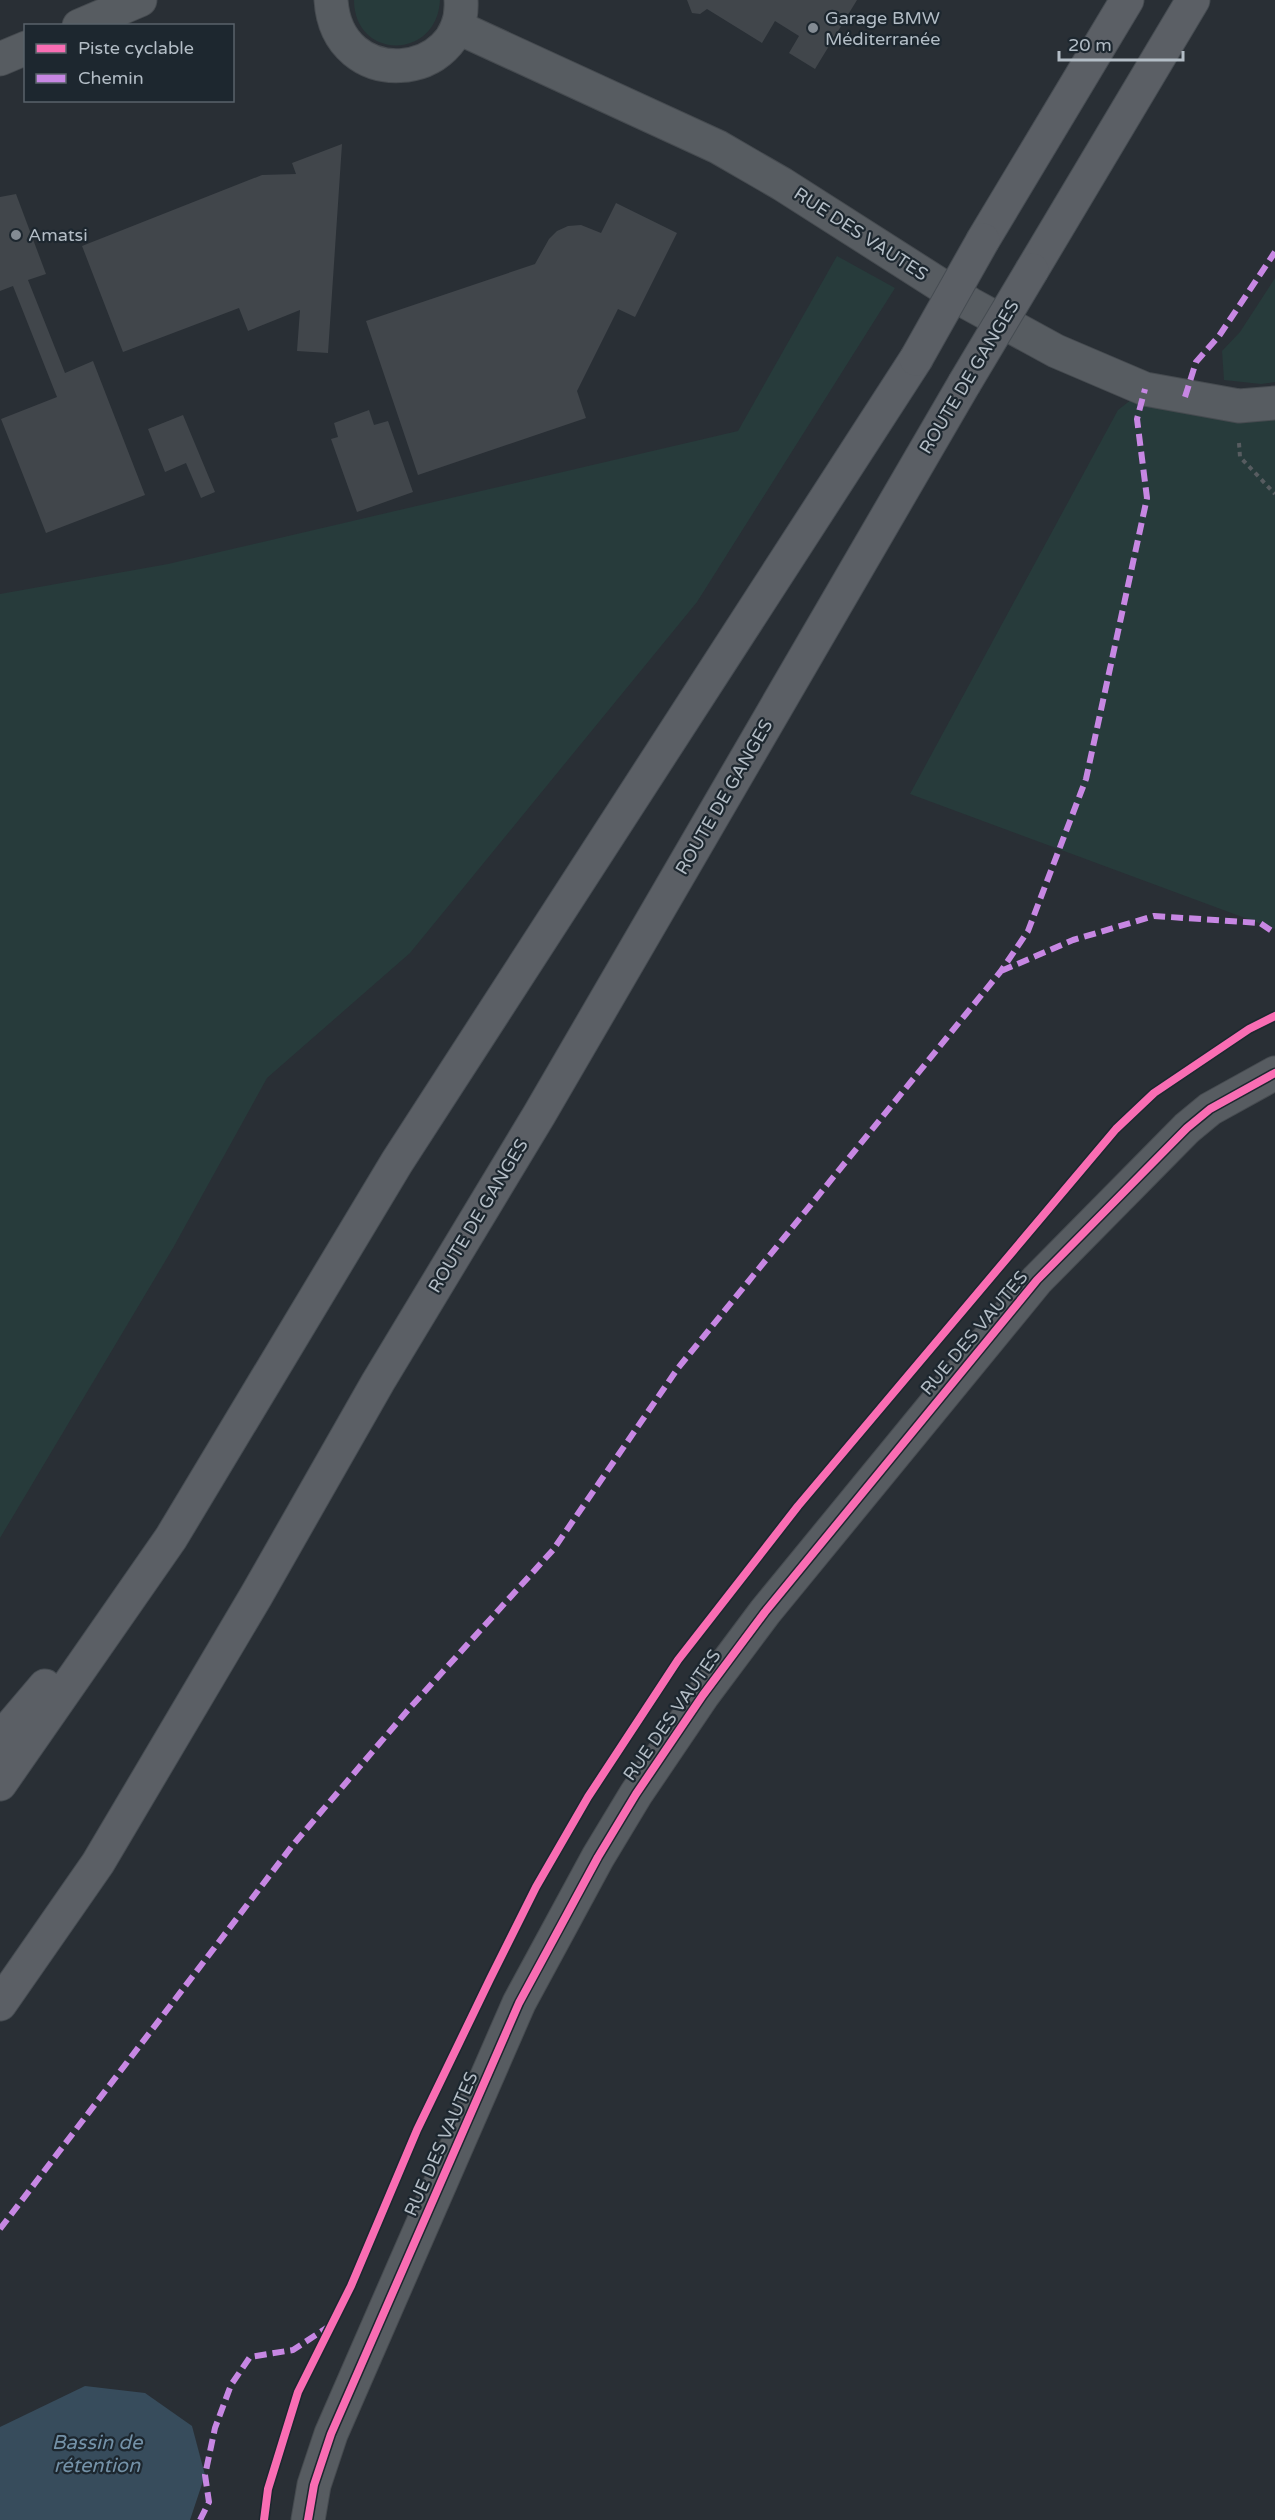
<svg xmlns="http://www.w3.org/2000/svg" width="1275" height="2520" viewBox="0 0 1275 2520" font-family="'Varela Round',sans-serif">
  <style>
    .green { fill: #273b3b }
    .water { fill: #374c5c }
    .building { fill: #41464b }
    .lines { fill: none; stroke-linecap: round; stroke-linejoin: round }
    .secondary-casing { stroke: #464b50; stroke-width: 35 }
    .primary-casing { stroke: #464c52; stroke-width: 35 }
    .path { stroke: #575c60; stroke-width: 4; stroke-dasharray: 4.5 4.5; stroke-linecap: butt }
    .secondary { stroke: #575c61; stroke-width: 33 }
    .primary { stroke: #5b5f65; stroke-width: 33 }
    .primary-bridge-casing { stroke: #464c52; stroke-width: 35; stroke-linecap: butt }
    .primary-bridge { stroke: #5b5f65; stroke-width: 33 }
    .quiet { stroke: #c787e3; stroke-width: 6; stroke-dasharray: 12 6; stroke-linecap: butt }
    .cycleway-casing { stroke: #1d272f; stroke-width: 11 }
    .cycleway { stroke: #f96db3; stroke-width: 8 }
    .poi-dot { fill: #838b93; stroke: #1d272f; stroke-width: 2 }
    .labels { text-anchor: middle; stroke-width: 4.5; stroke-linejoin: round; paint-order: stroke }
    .poi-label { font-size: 18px; fill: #b3bdc6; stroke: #1d272f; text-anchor: start }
    .street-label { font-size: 18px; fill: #b3bdc6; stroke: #1d272f }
    .water-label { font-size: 20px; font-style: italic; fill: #7492a8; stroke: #1d272f }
  </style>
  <rect width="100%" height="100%" fill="#292f35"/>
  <path class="green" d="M354 0H440C437 61 354 60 354 0Z
    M837 256 895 288 697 602 410 953 267 1078 173 1248 0 1538V594L168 564 738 431Z
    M1275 278V382L1261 384 1224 380 1222 351 1240 332Z
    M1145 389 1275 403V929L910 794 1118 410Z"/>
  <path class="water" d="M85 2386 145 2393 192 2426 205 2475 190 2520H0V2427Z"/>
  <path class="building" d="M687 0H857L815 69 789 53 799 36 775 21 762 43 707 9 700 14 692 13Z
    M342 144 328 353 297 351 300 310 248 331 239 308 123 352 82 246 262 175 296 174 292 163Z
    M16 194 46 274 28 280 65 373 93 361 145 495 46 533 1 419 57 397 13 286 0 291V197Z
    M616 203 677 233 635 317 618 309 577 391 586 418 418 475 366 321 535 264 549 239 557 231 568 226 581 225 601 233Z
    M369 410 374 425 388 421 413 492 357 512 331 439 338 437 334 423Z
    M183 415 215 492 201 498 186 463 165 472 148 429Z"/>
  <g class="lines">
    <defs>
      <path id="secondary" d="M331 0C337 94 466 81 461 0
        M79 26 140 0
        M457 27 718 147 782 184 970 304 1056 351 1145 389 1239 406 1275 403
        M0 59 26 48
        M308 2520 314 2485 331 2434 519 2003 598 1857 636 1794 703 1695 765 1612 1037 1280 1187 1128 1210 1109 1275 1073"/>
      <path id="primary" d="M983 240 1127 0
        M1032 270 1193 0
        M0 1739 45 1686
        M0 1784 171 1538 397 1162 916 359
        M0 2004 98 1863 256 1596 378 1382 539 1115 964 384"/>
    </defs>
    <use href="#secondary" class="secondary-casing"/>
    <use href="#primary" class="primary-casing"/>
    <path class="path" d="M1239 443 1240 457 1275 494"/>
    <use href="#secondary" class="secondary"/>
    <use href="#primary" class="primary"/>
    <defs>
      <path id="primary-bridge" d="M916 359 983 240
        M964 384 1032 270"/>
    </defs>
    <use href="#primary-bridge" class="primary-bridge-casing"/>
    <use href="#primary-bridge" class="primary-bridge"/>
    <path class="quiet" d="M1185 397 1196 362 1219 336 1275 252
      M1001 971 1073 940 1154 916 1260 923 1275 933
      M0 2229 292 1846 408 1710 553 1550 678 1368 1001 971 1028 931 1086 779 1147 498 1137 419 1145 389
      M200 2520 209 2502 205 2475 215 2428 231 2385 250 2357 293 2350 328 2327"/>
    <defs>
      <path id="cycleway" d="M264 2520 268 2489 298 2392 351 2286 417 2130 490 1979 536 1887 588 1797 678 1660 798 1506 1116 1129 1154 1093 1249 1029 1275 1016
        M308 2520 314 2485 331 2434 519 2003 598 1857 636 1794 703 1695 765 1612 1037 1280 1187 1128 1210 1109 1275 1073"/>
    </defs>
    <use href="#cycleway" class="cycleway-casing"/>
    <use href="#cycleway" class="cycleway"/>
  </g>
  <g class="poi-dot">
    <circle cx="813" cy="28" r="6"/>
    <circle cx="16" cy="235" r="6"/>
  </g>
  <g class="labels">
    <g class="poi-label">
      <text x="825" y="24">Garage BMW<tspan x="825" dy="21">Méditerranée</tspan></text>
      <text x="28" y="241">Amatsi</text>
    </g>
    <g class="street-label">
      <text transform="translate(861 234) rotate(33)" y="6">RUE DES VAUTES</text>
      <text transform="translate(969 377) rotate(-59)" y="6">ROUTE DE GANGES</text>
      <text transform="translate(724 797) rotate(-60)" y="6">ROUTE DE GANGES</text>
      <text transform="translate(478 1216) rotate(-59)" y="6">ROUTE DE GANGES</text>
      <text transform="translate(974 1333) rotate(-50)" y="6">RUE DES VAUTES</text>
      <text transform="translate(672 1715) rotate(-55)" y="6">RUE DES VAUTES</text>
      <text transform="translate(441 2144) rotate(-66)" y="6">RUE DES VAUTES</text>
    </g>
    <g class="water-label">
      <text x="97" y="2449">Bassin de<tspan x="97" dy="23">rétention</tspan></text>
    </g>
  </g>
  <rect x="24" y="24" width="210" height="78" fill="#1d272f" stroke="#59636b" stroke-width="1.5"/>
  <rect x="36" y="44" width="30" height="9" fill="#f96db3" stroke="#59636b" stroke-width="1.5"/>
  <text x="78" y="54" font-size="18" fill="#b3bdc6">Piste cyclable</text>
  <rect x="36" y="74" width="30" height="9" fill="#c787e3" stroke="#59636b" stroke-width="1.5"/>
  <text x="78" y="84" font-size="18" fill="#b3bdc6">Chemin</text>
  <path d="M1059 51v9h124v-9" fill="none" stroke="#b3bdc6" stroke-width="3"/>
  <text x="1068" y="51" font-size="18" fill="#b3bdc6" stroke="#1d272f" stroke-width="4.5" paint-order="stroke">20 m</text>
</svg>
